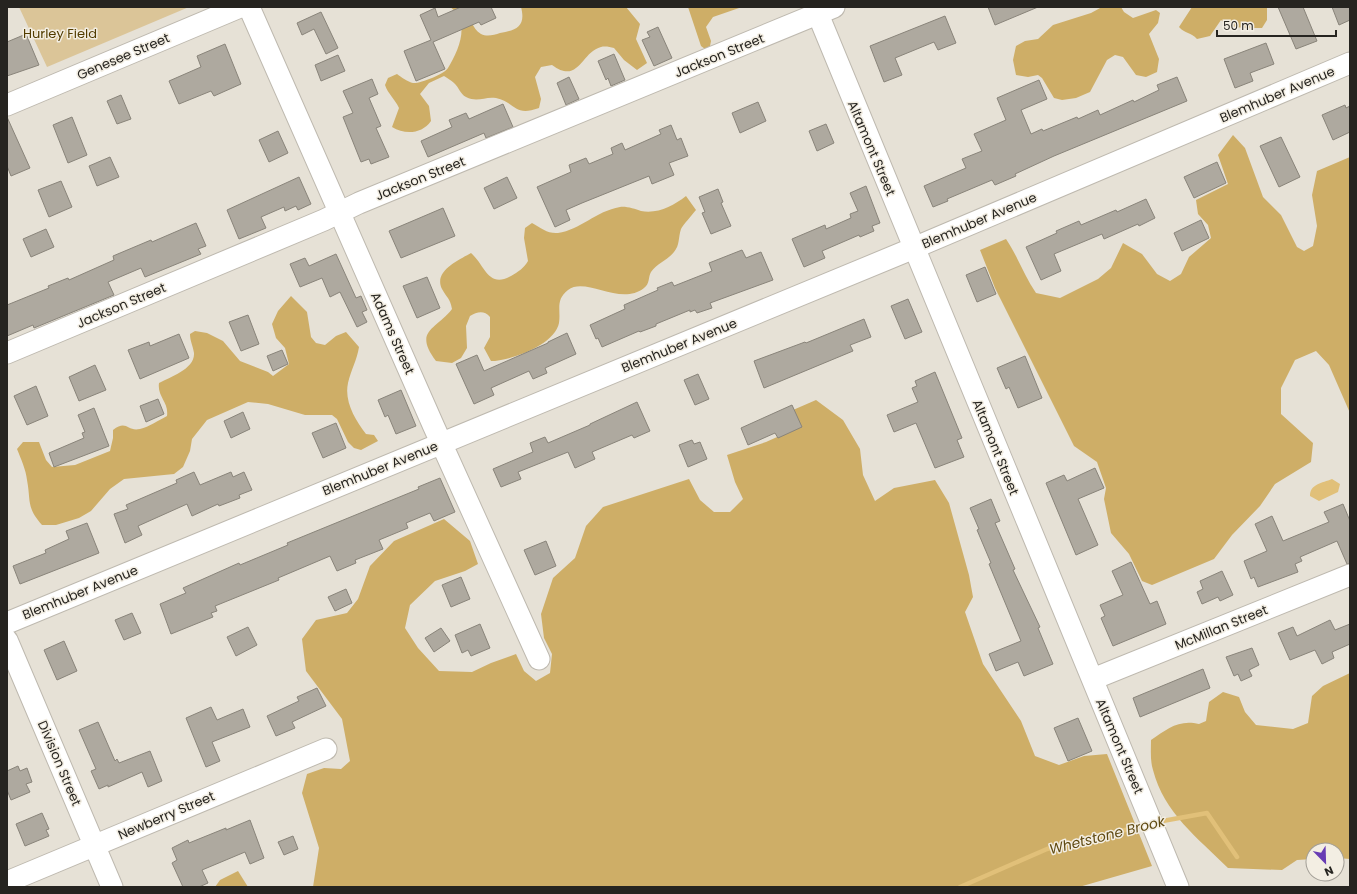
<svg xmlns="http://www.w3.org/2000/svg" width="1357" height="894" viewBox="0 0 1357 894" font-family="Poppins,sans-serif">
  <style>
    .green { fill: #dbc598 }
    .forest { fill: #ceae67 }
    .water { fill: #e1c079 }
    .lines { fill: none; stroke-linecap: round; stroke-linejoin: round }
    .stream { stroke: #e1c079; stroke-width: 4.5 }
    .building { fill: #aea99f; stroke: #89847a }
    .minor-casing { stroke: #beb9af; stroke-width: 23 }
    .minor { stroke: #fff; stroke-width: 21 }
    .labels { text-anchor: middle; stroke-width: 3; stroke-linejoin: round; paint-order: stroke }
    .park-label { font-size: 13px; fill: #523c00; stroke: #f3eee3 }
    .street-label { font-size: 13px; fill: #262420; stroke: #f3eee3 }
    .water-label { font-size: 14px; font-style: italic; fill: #5f4911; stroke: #f3eee3 }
  </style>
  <rect width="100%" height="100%" fill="#e6e1d6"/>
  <path class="green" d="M19 7H189L47 67Z"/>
  <path class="forest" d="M450 7H466C470 16 472 29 481 34 487 37 494 35 500 33 517 30 526 26 521 7H626L640 24 636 39 647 63 637 70 624 60 614 48C610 47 605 46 601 47 581 52 579 85 552 65L541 67 535 77 541 99 539 108C514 117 517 103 496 98 485 96 478 103 466 97 460 94 459 87 454 83 451 80 447 78 444 76L429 83 420 94 429 106 431 121C422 134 405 135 392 127L399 108C395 99 388 94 385 85L388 78 397 74C401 77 408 82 413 83 419 84 445 74 448 68 459 50 471 22 450 7Z
    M688 7H742L713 17 706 27 711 41 710 46 705 49 701 46Z
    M1102 7H1121L1124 12 1133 18 1156 10 1160 13 1158 23 1149 34 1159 59 1157 72 1146 77 1136 75 1123 57 1115 55 1107 60 1090 92 1076 98 1062 100 1054 98 1042 78 1038 75 1028 77 1016 75 1013 60 1016 46 1025 41 1038 39 1053 25 1091 13Z
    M1192 7H1267V20L1262 28C1248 28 1232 30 1221 20L1210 36 1197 39C1191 32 1185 34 1179 27Z
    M1233 135 1245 148 1263 197 1281 215 1297 247 1304 251 1313 246 1317 226 1312 195 1317 171 1350 157V413L1329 365 1316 351 1295 360 1281 388V414L1313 443 1311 462 1275 484 1260 506 1232 535 1214 559 1152 585 1142 581 1129 554 1111 533 1104 499 1106 488 1097 462 1074 446 995 288 980 250 1006 239C1018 257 1024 275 1036 293L1060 298 1098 279 1111 268 1123 243 1142 254 1157 274 1170 281 1181 274 1189 257 1211 238 1208 225 1198 214 1196 200 1228 184 1218 155Z
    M686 196 696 210C692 215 683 225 681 229 678 238 680 245 674 252 668 260 657 263 651 272 648 277 650 284 644 288 620 307 586 276 568 290 555 300 561 310 559 323 555 345 510 361 491 361L484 348 490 337V317C484 310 477 312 470 316L466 326 467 348 461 358 452 363 436 361C413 330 436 330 452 309 450 298 447 298 442 289 433 271 459 260 471 253 485 265 488 289 511 276 518 272 524 268 528 261L524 238 525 228 532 223C541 228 548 234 558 233 580 230 596 211 620 207 626 206 635 209 641 211 658 214 673 206 686 196Z
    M291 296 307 312 311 337 316 343 325 345 336 336 346 332 359 347C357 360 351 370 348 383 344 401 355 420 366 434L374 435 378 441 361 450 354 448 348 442 337 419 332 415H305L268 404 248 402 207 420 192 439 190 451 183 467 174 474 124 479 110 489 91 511 79 518 56 525H42C26 507 31 501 27 480 26 470 21 459 17 449L23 442H39L46 460 52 467 75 465 110 451 113 438V430C127 419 127 432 140 429 149 427 159 420 167 416 169 402 157 397 159 383 170 377 195 369 194 353 193 346 190 341 190 334L195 331 207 333 223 341 240 361 268 372 273 376 289 364 285 348 276 338 272 324 278 311Z
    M816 400 843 420 860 449 863 475 875 501 894 488 935 480 949 503 969 575 973 597 965 612 983 664 1021 721 1035 756 1059 765 1084 756 1107 754 1152 866 1079 887H313L319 848 302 793 307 774 324 768 341 769 350 761 342 719 306 671 302 639 316 620 347 613 358 599 370 566 394 541 444 519 470 541 478 564 465 571 435 581 410 605 405 628 418 648 439 671 472 672 491 663 516 654 524 671 536 681 550 673 552 654 544 638 541 614 553 578 575 558 586 526 603 507 689 479 700 500 714 512H730L743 499 735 482 727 455 766 442 786 433 793 410Z
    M1350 673V859L1337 858V850H1313V859L1297 860 1282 870 1228 868C1198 838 1164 813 1153 770 1150 761 1151 749 1151 740 1167 729 1179 719 1199 724L1206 721 1209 702 1223 692 1239 697 1245 712 1256 725 1293 729 1308 723 1312 696 1323 686Z
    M238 871 248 887H215L220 880Z"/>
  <path class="water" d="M1332 479 1340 484 1338 492 1319 501 1310 496C1310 484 1322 483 1332 479Z"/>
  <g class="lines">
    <path class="stream" d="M1157 822 1207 813 1237 857
      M960 887 1047 849 1146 825"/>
  </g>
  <path class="building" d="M461 7H491L496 18 481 25 479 22 433 42 445 69 416 81 404 51 431 40 420 15 435 8 438 17Z
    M988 7H1038L995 25Z
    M1278 7H1303L1317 41 1296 49Z
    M1332 7H1350V20L1339 25Z
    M321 12 338 48 326 54 314 29 302 35 297 23Z
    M945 16 956 43 938 50 934 42 895 58 902 75 884 82 870 46Z
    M658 27 672 58 654 66 642 40 650 37 647 32Z
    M26 34 39 65 7 76V42Z
    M1266 43 1274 64 1250 73 1253 81 1235 88 1224 59Z
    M225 44 241 84 214 96 211 91 179 104 169 81 201 67 197 56Z
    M614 54 625 80 611 86 608 78 606 80 598 61Z
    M338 55 345 71 321 81 315 65Z
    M569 77 579 99 566 105 557 83Z
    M1177 77 1187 101 1054 156 1015 174 1016 176 995 185 992 180 947 199 948 201 933 207 924 186 966 168 962 159 982 151 974 134 1006 120 997 98 1039 80 1047 99 1021 110 1031 134 1042 129 1043 131 1077 117 1078 119 1098 110 1100 115 1133 100 1134 102 1159 90 1157 85Z
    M372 79 378 94 369 98 381 126 376 128 389 157 371 164 369 159 361 162 343 117 353 113 343 91Z
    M121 95 131 119 117 124 107 101Z
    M758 102 766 121 740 133 732 113Z
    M503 104 513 127 486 138 484 133 428 157 421 141 452 127 449 120 466 113 469 119Z
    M1345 105 1346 108 1350 106V132L1333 140 1322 115Z
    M7 117 30 168 11 176 7 166Z
    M72 117 87 155 68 163 53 125Z
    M826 124 834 143 817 151 809 131Z
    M671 125 677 140 681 138 688 156 669 163 674 175 652 184 649 176 582 203 566 210 570 220 555 227 537 187 571 172 569 165 586 158 589 164 613 154 611 148 622 143 625 150 661 134 659 130Z
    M278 131 288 153 269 162 259 140Z
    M1281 137 1300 177 1279 187 1260 146Z
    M110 157 119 177 97 186 89 166Z
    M1217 162 1226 183 1194 198 1184 177Z
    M299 177 311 204 298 210 296 206 285 211 284 207 261 217 266 228 239 239 227 210Z
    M507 177 517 198 494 209 484 188Z
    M61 181 72 207 49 217 38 190Z
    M866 186 880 223 872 226 874 231 860 237 859 235 822 251 825 258 804 267 792 239 825 225 826 229 851 218 850 214 858 211 850 193Z
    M718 189 723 202 721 203 731 226 711 234 702 213 705 212 699 197Z
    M1146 199 1155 218 1139 226 1138 224 1104 239 1102 234 1054 254 1061 271 1041 280 1026 247 1057 233 1056 231 1079 221 1081 225 1116 210 1117 212Z
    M443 208 455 236 401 258 389 231Z
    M1201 220 1209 238 1182 251 1174 233Z
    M196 223 206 246 198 249 201 254 145 277 141 268 108 282 114 295 34 328 33 325 7 336V305L49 288 48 286 68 278 69 280 114 260 113 256 151 240 152 242Z
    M46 229 54 247 31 257 23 239Z
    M742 250 746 258 761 252 773 280 710 303 712 308 697 313 695 310 690 312V310L656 324V326L640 332 639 331 602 347 598 338 596 339 590 325 625 309 624 305 658 290 657 288 672 282 674 286 712 271 709 263Z
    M336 254 356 298 361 296 367 310 362 312 367 322 357 327 340 292 330 297 322 278 300 287 290 264 305 258 309 266Z
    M985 267 996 294 977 302 966 275Z
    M427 277 440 308 417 318 403 286Z
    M908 299 922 332 905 339 891 306Z
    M248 315 259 344 241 351 229 322Z
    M864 319 871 337 850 345 853 351 764 388 754 361 805 342 806 343Z
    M567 333 576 354 545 368 547 373 533 379 529 371 491 388 494 395 474 404 456 364 477 355 484 371 548 343V342Z
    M179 334 189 358 140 379 128 350 149 342 150 346Z
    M282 350 288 364 273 371 267 356Z
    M1025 356 1042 398 1018 408 1009 387 1006 389 997 368Z
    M95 365 106 390 79 401 69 377Z
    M935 372 962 438 957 440 964 457 935 468 916 423 894 432 887 415 918 402 912 388 917 386 915 381Z
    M698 374 709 399 695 405 684 380Z
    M36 386 48 416 27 425 14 396Z
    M401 390 416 426 396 434 388 415 385 417 378 400Z
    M158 399 164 414 146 422 140 406Z
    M637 402 650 431 634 438 632 435 592 452 595 459 575 468 568 452 518 472 521 479 501 487 493 469 533 452 530 443 545 437 548 443 590 425V424Z
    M792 405 802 427 778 438 775 433 748 445 741 428Z
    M94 408 109 446 54 467 49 453 84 438 82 433 85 432 78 415Z
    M243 412 250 429 231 438 224 421Z
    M336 423 346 448 323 458 312 433Z
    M692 440 694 444 700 442 707 459 688 467 679 445Z
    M1095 468 1104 488 1078 499 1098 545 1076 555 1046 483 1064 475 1067 481Z
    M194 472 200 485 231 472 233 477 244 472 252 490 239 495 240 498 219 506 218 504 192 516 187 504 138 526 142 535 125 543 114 514 128 509 126 505 177 483 176 480Z
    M440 478 455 512 434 521 430 513 406 523 408 528 379 540 383 549 355 560 356 563 337 571 330 556 278 578 279 580 215 606 217 611 211 613 213 617 171 634 160 604 186 593 183 588 239 563 240 565 288 545 287 543 419 489 418 487Z
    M991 499 1000 521 995 523 1015 569 1013 570 1040 627 1038 628 1053 664 1024 676 1018 662 996 671 989 654 1021 641 989 564 991 563 977 530 979 529 970 508Z
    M1343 504 1350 521V563L1347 564 1337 541 1300 557 1302 561 1295 564 1298 572 1258 587 1254 577 1251 579 1244 561 1267 551 1255 524 1272 516 1283 541 1329 522 1324 512Z
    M87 523 99 553 20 584 13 566 46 553 45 550 69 539 66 531Z
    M546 541 556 566 535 575 524 550Z
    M1131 562 1150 604 1157 601 1166 624 1113 646 1101 618 1105 616 1100 605 1123 595 1112 571Z
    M1222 571 1233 595 1220 601 1218 597 1202 604 1197 592 1203 589 1200 581Z
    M461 577 470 599 451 607 442 585Z
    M346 589 352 603 335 611 328 597Z
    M132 613 141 633 124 640 115 620Z
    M1330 620 1335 630 1350 624V644L1332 652 1334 658 1322 664 1315 650 1290 660 1278 633 1293 627 1297 636Z
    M480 624 490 648 471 656 468 650 462 653 455 635Z
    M248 627 257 645 236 656 227 637Z
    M441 628 450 641 434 652 425 638Z
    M64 641 77 671 57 680 44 650Z
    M1252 648 1259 665 1249 670 1252 676 1241 681 1238 674 1234 676 1226 657Z
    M1203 669 1210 688 1140 717 1133 698Z
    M317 688 326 706 292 722 295 728 276 736 267 716 299 701 297 697Z
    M211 707 217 720 243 709 250 727 212 742 220 761 206 767 186 718Z
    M1078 718 1092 751 1068 761 1054 728Z
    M98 722 115 761 117 759 119 763 150 751 162 781 148 787 142 772 108 787V785L99 789 91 771 96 769 79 730Z
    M18 766 20 771 27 768 32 782 26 784 30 792 11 800 7 790V771Z
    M42 813 49 829 46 830 49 836 25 846 16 824Z
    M250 820 264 858 250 864 245 852 202 870 208 883 199 887H183L172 863 177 860 172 848 188 840 189 843 226 828V830Z
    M293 836 298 849 284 855 278 842Z"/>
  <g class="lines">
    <defs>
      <path id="minor" d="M249 7 434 427 539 659
        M815 7 1178 887
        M7 105 240 7
        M7 353 324 220 359 203 834 7
        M7 623 902 253 1350 63
        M7 640 112 887
        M1093 679 1350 575
        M7 882 326 749"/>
    </defs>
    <use href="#minor" class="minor-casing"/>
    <use href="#minor" class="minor"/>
  </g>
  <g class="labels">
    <g class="park-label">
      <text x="60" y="38">Hurley Field</text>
    </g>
    <g class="street-label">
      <text transform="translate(719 55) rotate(-22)" y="5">Jackson Street</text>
      <text transform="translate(123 56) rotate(-23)" y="5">Genesee Street</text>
      <text transform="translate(1277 94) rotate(-23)" y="5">Blemhuber Avenue</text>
      <text transform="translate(872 148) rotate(67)" y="5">Altamont Street</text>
      <text transform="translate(420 178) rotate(-22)" y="5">Jackson Street</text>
      <text transform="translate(979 220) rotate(-23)" y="5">Blemhuber Avenue</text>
      <text transform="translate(121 305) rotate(-23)" y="5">Jackson Street</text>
      <text transform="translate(393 333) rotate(66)" y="5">Adams Street</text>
      <text transform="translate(679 345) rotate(-22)" y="5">Blemhuber Avenue</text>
      <text transform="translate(996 447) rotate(68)" y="5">Altamont Street</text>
      <text transform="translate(380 468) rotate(-22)" y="5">Blemhuber Avenue</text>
      <text transform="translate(80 592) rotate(-22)" y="5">Blemhuber Avenue</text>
      <text transform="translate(1221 627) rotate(-22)" y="5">McMillan Street</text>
      <text transform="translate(1120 746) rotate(67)" y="5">Altamont Street</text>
      <text transform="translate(60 763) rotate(67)" y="5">Division Street</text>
      <text transform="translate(166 815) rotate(-23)" y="5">Newberry Street</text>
    </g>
    <g class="water-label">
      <text transform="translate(1107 835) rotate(-14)" y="5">Whetstone Brook</text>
    </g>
  </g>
  <rect width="1357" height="894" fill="none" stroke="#262420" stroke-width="16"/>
  <g transform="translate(1325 862) rotate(157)"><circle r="19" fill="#f3eee3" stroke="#a19d95"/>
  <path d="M0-3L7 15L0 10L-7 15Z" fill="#683cb4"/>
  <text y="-6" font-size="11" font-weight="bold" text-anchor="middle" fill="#262420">N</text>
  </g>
  <path d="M1217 30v6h119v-6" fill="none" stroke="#262420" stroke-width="2"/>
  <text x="1223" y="30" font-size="12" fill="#262420" stroke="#f3eee3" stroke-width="3" paint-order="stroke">50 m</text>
</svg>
